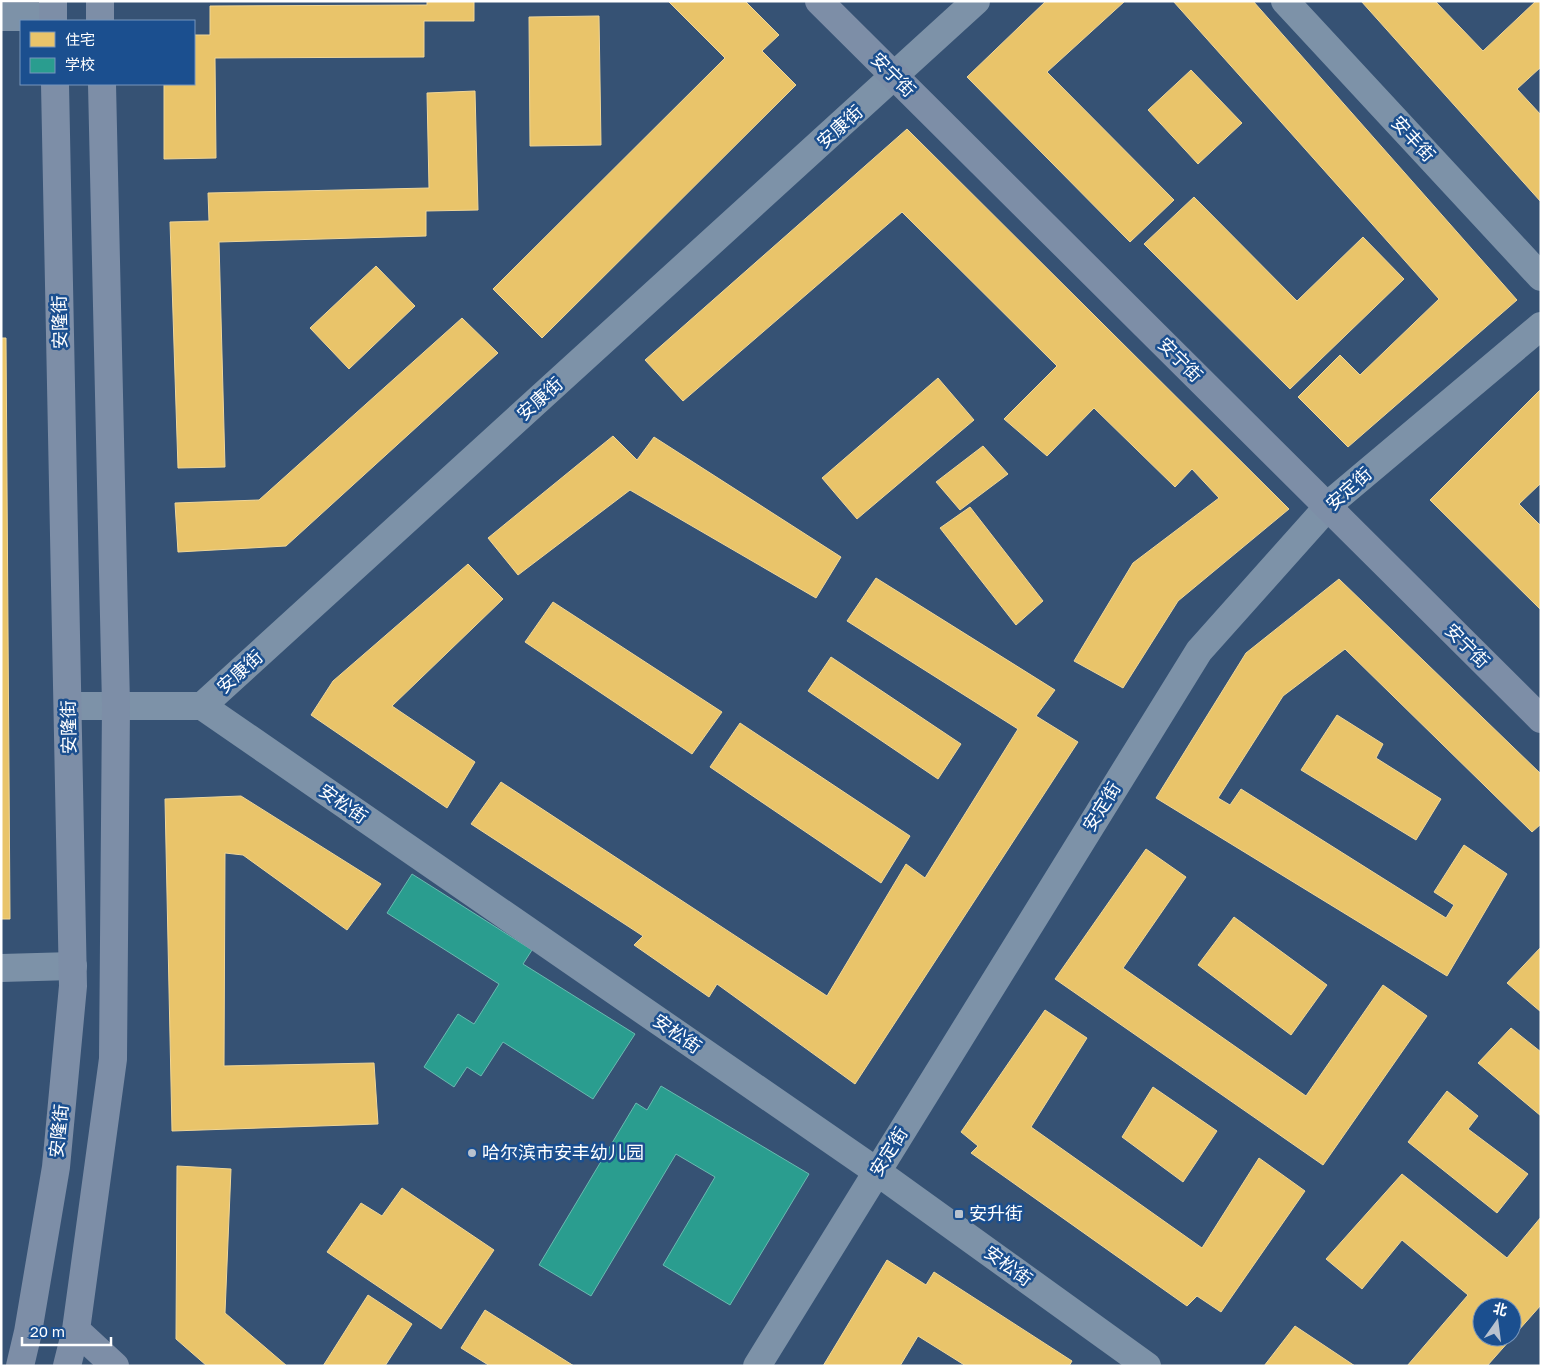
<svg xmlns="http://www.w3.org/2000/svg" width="1542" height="1367" viewBox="0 0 1542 1367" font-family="'Golos Text','Noto Sans SC',sans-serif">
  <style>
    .homes { fill: #e9c46a; stroke: #f0d697; fill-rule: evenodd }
    .schools { fill: #2a9d8f; stroke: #6abab1 }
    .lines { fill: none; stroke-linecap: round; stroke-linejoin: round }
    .minor { stroke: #7d92a8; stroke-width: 28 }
    .major { stroke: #7d8ea7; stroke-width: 28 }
    .poi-dot { fill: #b9c2ce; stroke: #1b4f8f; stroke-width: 2 }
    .labels { text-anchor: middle; stroke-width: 5; stroke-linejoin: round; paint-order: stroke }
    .street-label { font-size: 18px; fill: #fff; stroke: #1b4f8f }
    .poi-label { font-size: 18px; fill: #fff; stroke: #1b4f8f; text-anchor: start }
  </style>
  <rect width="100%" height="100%" fill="#365274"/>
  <path class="homes" d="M427 1H474V21H424V57L215 58 216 158 164 159V84H194V35H210V6L427 5Z
    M668 1H745L779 35 762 51 796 85 542 338 493 289 725 58Z
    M1046 1H1125L1047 72 1174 200 1130 242 967 77Z
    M1173 1H1253L1517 300 1348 447 1298 397 1340 355 1360 375 1439 299Z
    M1361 1H1435L1483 51 1536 1H1541V67L1517 89 1541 115V202Z
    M599 16 601 145 530 146 529 17Z
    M1191 70 1242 123 1198 164 1148 110Z
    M475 91 478 210 426 211V236L219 242 225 467 178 468 170 222 209 221 208 193 429 188 427 93Z
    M907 129 1289 509 1178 601 1123 688 1074 661 1133 563 1219 498 1192 469 1175 487 1094 408 1047 456 1004 419 1057 366 902 212 683 401 645 360Z
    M1194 197 1297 301 1363 237 1404 279 1290 389 1144 244Z
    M376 266 415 306 349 369 310 328Z
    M462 318 498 353 286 546 178 552 175 503 259 500Z
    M1 338H6L10 919H1Z
    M938 378 974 420 857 519 822 478Z
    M1541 389V483L1519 504 1541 526V610L1430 500Z
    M613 436 637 460 654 437 841 557 816 598 630 490 518 575 488 538Z
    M983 446 1008 474 960 510 936 482Z
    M970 507 1043 601 1016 625 940 528Z
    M468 564 503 599 392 706 475 762 447 808 311 715 333 681Z
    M876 578 1055 690 1036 716 1078 742 855 1084 717 984 709 997 634 945 643 936 471 824 501 782 827 996 906 864 925 878 1018 729 847 621Z
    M1339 579 1541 774V824L1532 832 1345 649 1283 696 1218 798 1230 805 1241 789 1446 918 1454 905 1434 892 1464 845 1507 874 1447 976 1156 798 1246 653Z
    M553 602 722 712 692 754 525 642Z
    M831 657 961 744 938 779 808 691Z
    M1337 715 1383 744 1376 758 1441 799 1416 840 1301 770Z
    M740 723 910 836 881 883 710 767Z
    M241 796 381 884 347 930 243 855 225 853 224 1066 374 1063 378 1124 172 1131 165 799Z
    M1146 849 1186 877 1123 968 1306 1096 1383 985 1427 1016 1323 1165 1055 979Z
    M1234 917 1327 985 1291 1035 1198 965Z
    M1541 947V1012L1507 983Z
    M1045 1010 1087 1038 1031 1127 1202 1248 1259 1158 1305 1191 1221 1312 1197 1296 1187 1306 971 1153 978 1146 961 1132Z
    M1511 1028 1541 1052V1116L1478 1063Z
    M1153 1087 1217 1131 1183 1182 1122 1137Z
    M1447 1091 1478 1116 1468 1129 1528 1174 1497 1213 1408 1142Z
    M177 1166 231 1169 225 1313 287 1366H207L176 1339Z
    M1402 1174 1507 1258 1541 1217V1305L1487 1366H1407L1468 1295 1402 1240 1362 1289 1326 1259ZM1482 1307H1512V1337H1482Z
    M402 1188 494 1250 441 1329 327 1252 361 1203 382 1216Z
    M887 1260 926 1285 934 1272 1072 1361 1069 1366H966L918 1336 900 1366H823Z
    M368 1295 412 1324 385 1366H323Z
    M485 1310 574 1366H490L461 1348Z
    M1295 1326 1355 1366H1264Z"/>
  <path class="schools" d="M412 874 532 950 523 964 635 1034 593 1099 503 1042 481 1076 467 1067 454 1087 424 1067 458 1014 474 1024 499 984 387 913Z
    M661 1086 809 1174 730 1305 663 1265 715 1177 676 1154 591 1296 539 1265 636 1103 647 1110Z"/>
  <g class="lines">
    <path class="minor" d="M1285 1 1541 277
      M1 17H53
      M68 706H202L976 1
      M202 706 876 1171 1147 1366
      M1 968 73 966
      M757 1366 1199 651 1333 501 1541 326"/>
    <path class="major" d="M53 1V21
      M100 1V21
      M819 1 1541 719
      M76 1330 115 1366
      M20 1366 28 1332 56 1167 73 986 55 84
      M67 1366 76 1330 113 1059 116 705 102 84"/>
  </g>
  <g class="poi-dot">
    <circle cx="472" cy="1153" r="5"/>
    <rect x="954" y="1209" width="10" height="10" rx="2.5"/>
  </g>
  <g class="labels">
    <g class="street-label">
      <text transform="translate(893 75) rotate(45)" y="6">安宁街</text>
      <text transform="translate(840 127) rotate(-42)" y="6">安康街</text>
      <text transform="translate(1413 139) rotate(47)" y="6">安丰街</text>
      <text transform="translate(60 322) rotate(-91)" y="6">安隆街</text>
      <text transform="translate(1180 360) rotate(45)" y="6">安宁街</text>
      <text transform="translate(540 399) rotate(-42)" y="6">安康街</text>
      <text transform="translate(1349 489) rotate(-42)" y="6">安定街</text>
      <text transform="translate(1467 646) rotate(45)" y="6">安宁街</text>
      <text transform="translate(240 672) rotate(-42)" y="6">安康街</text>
      <text transform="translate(69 727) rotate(-91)" y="6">安隆街</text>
      <text transform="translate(343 804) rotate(35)" y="6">安松街</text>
      <text transform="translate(1102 807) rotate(-58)" y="6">安定街</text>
      <text transform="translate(677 1034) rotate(35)" y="6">安松街</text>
      <text transform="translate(59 1131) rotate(-84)" y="6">安隆街</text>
      <text transform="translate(889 1152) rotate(-58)" y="6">安定街</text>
      <text transform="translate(1008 1266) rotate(36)" y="6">安松街</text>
    </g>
    <g class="poi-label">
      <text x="482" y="1159">哈尔滨市安丰幼儿园</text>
      <text x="969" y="1220">安升街</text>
    </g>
  </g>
  <rect width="1542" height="1367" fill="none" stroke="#ffffff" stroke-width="5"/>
  <rect x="20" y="20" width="175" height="65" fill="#1b4f8f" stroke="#7695bc"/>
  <rect x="30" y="32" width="25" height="15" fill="#e9c46a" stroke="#7695bc"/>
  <text x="65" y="45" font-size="15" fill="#ffffff">住宅</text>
  <rect x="30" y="58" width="25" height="15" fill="#2a9d8f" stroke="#7695bc"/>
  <text x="65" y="70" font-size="15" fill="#ffffff">学校</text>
  <g transform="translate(1497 1322) rotate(14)"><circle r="24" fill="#1b4f8f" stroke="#7695bc"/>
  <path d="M0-4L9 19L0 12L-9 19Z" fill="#b9c2ce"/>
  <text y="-8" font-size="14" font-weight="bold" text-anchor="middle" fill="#ffffff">北</text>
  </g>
  <path d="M22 1337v8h89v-8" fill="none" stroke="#ffffff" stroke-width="2.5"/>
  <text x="30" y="1337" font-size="15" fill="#ffffff" stroke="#1b4f8f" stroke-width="4" paint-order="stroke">20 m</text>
</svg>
